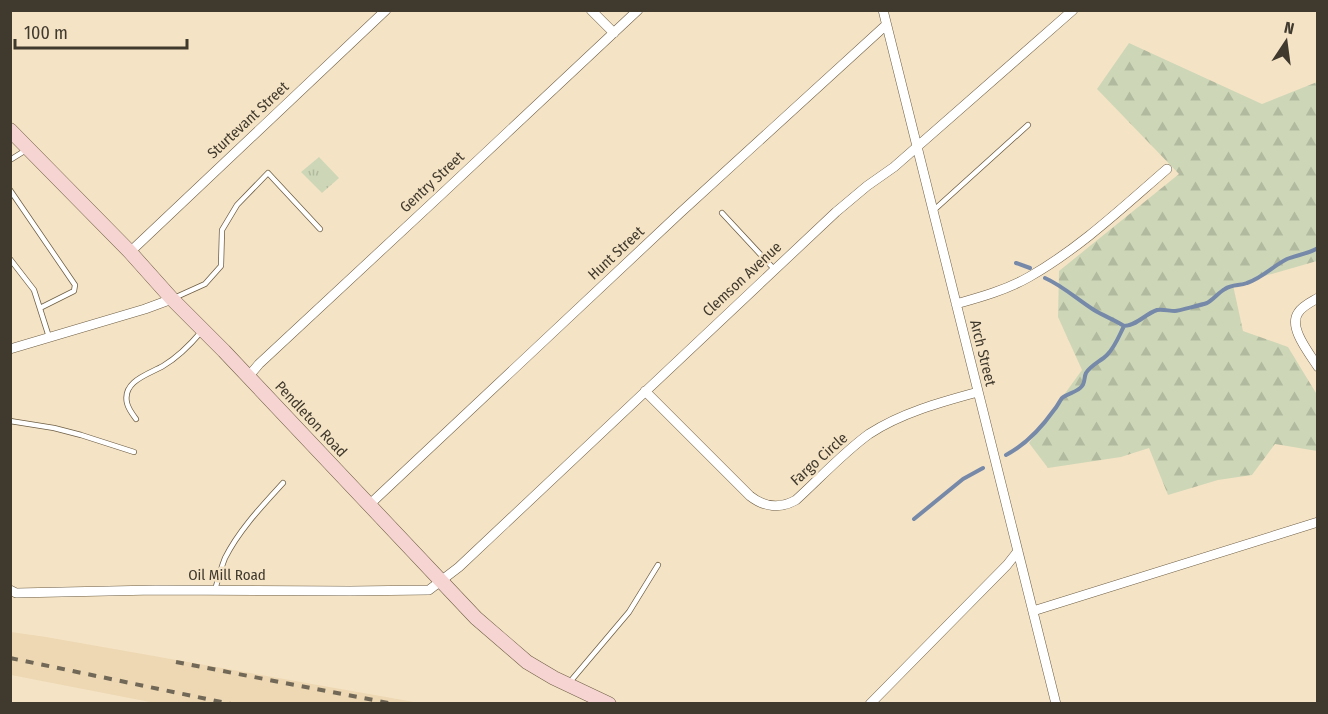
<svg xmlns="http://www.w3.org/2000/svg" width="1328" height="714" viewBox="0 0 1328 714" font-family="'Fira Sans Condensed',sans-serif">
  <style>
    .built { fill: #edd8b3 }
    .grass { fill: url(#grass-tufts) }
    .forest { fill: url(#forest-firs) }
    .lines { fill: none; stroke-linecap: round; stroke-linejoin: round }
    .stream { stroke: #7689a9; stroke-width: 4 }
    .lane-casing { stroke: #6d5e44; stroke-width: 6 }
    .street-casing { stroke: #6d5e44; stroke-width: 10 }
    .secondary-casing { stroke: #6d5e44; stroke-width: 15 }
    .lane { stroke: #fff; stroke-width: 4.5 }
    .street { stroke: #fff; stroke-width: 9 }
    .secondary { stroke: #f6d4d1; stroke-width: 14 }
    .rail { stroke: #726857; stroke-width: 4; stroke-dasharray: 8 8; stroke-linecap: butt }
    .labels { text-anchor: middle; stroke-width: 5; stroke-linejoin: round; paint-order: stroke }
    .street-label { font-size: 15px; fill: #403a2e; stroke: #f5e3c5 }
  </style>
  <defs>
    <pattern id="grass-tufts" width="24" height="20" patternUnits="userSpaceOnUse" patternTransform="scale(1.5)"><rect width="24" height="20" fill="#cdd7b7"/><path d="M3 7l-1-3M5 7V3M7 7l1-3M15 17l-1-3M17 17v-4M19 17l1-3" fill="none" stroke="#b1b99e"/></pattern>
    <pattern id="forest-firs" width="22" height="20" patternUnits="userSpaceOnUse" patternTransform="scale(1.5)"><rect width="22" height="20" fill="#cdd7b7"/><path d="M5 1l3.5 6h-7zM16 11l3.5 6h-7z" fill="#b1b99e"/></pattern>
  </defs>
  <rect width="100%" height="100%" fill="#f5e3c5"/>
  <path class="built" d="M11 632 46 637 420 703H155L11 675Z"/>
  <path class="grass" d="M319 157 339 178 322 193 301 172Z"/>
  <path class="forest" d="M1129 43 1262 104 1317 82V261L1233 285 1243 331 1288 347 1316 393 1318 397 1317 451 1275 444 1252 475 1218 480 1168 495 1149 448 1121 457 1048 468 1029 443 1082 370 1058 317 1059 271 1179 174 1097 89Z"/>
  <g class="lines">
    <path class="stream" d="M1016 263 1030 268
      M1045 278C1063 286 1078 300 1094 310 1104 316 1115 320 1124 326
      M1006 455C1025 445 1042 427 1054 410 1057 407 1059 402 1062 398 1068 393 1078 392 1082 386 1085 383 1084 377 1086 373 1091 365 1101 361 1107 355 1115 347 1119 336 1124 326 1136 326 1145 314 1157 310 1163 309 1169 311 1175 311 1178 311 1204 304 1207 303 1213 300 1219 292 1225 289 1232 284 1240 286 1247 283 1262 278 1273 266 1287 259 1297 255 1308 254 1318 248
      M914 519 963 479 983 468"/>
    <defs>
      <path id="lane" d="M10 160 26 150
        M10 190 75 285 74 291 40 308
        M934 210 1028 125
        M722 213 774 269
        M10 259 34 290 49 337
        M174 298 205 284 221 266 222 230 237 205 268 173 320 229
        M136 419C133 415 128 408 127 403 122 381 149 374 163 366 178 357 190 345 201 332
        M10 421 54 428 81 435 134 452
        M215 590C218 579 221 568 225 558 239 530 262 506 283 483
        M569 683 629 612 658 565"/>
      <path id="street" d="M591 10 614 33
        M883 10 1056 704
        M130 252 386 10
        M1318 298C1311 302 1302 306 1298 313 1288 328 1310 354 1318 367
        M956 304C981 297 1006 290 1029 277 1080 248 1123 207 1167 169
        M10 349 145 309 172 299
        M248 377 259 364C386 247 512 128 638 10
        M645 391 750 496C764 507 780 509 796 500 819 479 844 452 869 434 901 413 941 402 978 392
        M369 505 680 213 886 25
        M10 590 16 593 155 590 350 591 429 590 459 567 836 212 867 186 894 167 1073 10
        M1033 611 1318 522
        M870 704 1007 565 1018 551"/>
      <path id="secondary" d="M10 130 130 252 172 299 224 351 476 618 527 662 554 678 609 704"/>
    </defs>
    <use href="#lane" class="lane-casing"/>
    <use href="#street" class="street-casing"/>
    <use href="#secondary" class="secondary-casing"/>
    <use href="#lane" class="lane"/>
    <use href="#street" class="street"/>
    <use href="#secondary" class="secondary"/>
    <path class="rail" d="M10 658 231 704
      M176 662 394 704"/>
  </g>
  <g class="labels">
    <g class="street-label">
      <text transform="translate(248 120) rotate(-43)" y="5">Sturtevant Street</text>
      <text transform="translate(432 182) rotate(-43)" y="5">Gentry Street</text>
      <text transform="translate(616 253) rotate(-43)" y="5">Hunt Street</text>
      <text transform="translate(742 279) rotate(-43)" y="5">Clemson Avenue</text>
      <text transform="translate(983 353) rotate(76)" y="5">Arch Street</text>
      <text transform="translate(311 419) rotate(47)" y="5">Pendleton Road</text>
      <text transform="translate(819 459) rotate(-42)" y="5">Fargo Circle</text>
      <text x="227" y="580">Oil Mill Road</text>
    </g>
  </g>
  <rect width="1328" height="714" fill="none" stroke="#403a2e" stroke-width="24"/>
  <g transform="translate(1286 42) rotate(13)" stroke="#f5e3c5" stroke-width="4.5" paint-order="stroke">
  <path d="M0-4.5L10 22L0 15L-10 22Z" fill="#403a2e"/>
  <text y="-9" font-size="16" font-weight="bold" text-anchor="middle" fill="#403a2e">N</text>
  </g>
  <path d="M15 39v9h172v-9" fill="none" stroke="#403a2e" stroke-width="3"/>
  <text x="24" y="39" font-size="18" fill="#403a2e" stroke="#f5e3c5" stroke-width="4.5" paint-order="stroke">100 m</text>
</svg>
